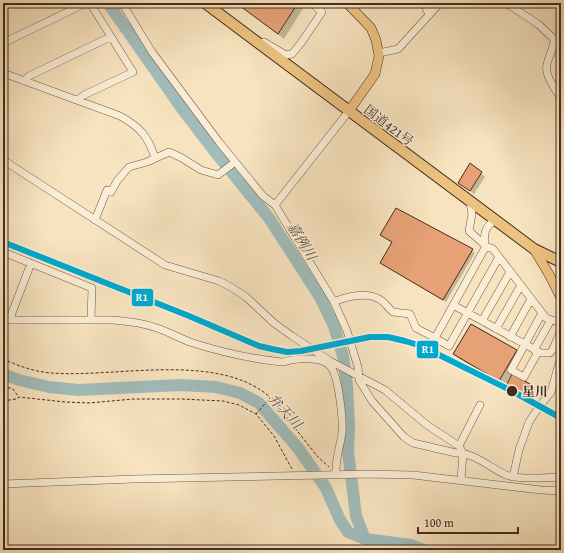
<svg xmlns="http://www.w3.org/2000/svg" width="564" height="553" viewBox="0 0 564 553" font-family="'Gentium Book Plus','Noto Serif JP',serif">
  <style>
    .shadow { fill: #0003 }
    .lines { fill: none; stroke-linecap: round; stroke-linejoin: round }
    .river { stroke: #a1bcbb; stroke-width: 12 }
    .building { fill: #e6a176; stroke: #452c1d }
    .minor-casing { stroke: #725a46; stroke-width: 8 }
    .major-casing { stroke: #452c1d; stroke-width: 10 }
    .highway-casing { stroke: #452c1d; stroke-width: 12 }
    .path { stroke: #452c1d; stroke-width: 1; stroke-dasharray: 3 2; stroke-linecap: butt }
    .minor { stroke: #faedd5; stroke-width: 7 }
    .major { stroke: #ecc280; stroke-width: 9 }
    .highway { stroke: #ecc280; stroke-width: 10 }
    .rail-1-casing { stroke: #faedd5; stroke-width: 9 }
    .rail-1 { stroke: #00a9ce; stroke-width: 6 }
    .stop-dot { fill: #452c1d; stroke: #faedd5; stroke-width: 1.5 }
    .labels { text-anchor: middle; stroke-width: 3; stroke-linejoin: round; paint-order: stroke }
    .street-label { font-size: 13px; fill: #452c1d; stroke: #faedd5 }
    .stop-label { font-size: 13px; font-weight: bold; fill: #452c1d; stroke: #faedd5; text-anchor: start }
    .water-label { font-size: 14px; font-style: italic; fill: #5c5044; stroke: #faedd5 }
    .line-badge { stroke: #faedd5; stroke-width: 1.5 }
    .badge-label { font-size: 11px; text-anchor: middle; font-weight: bold; fill: #fff }
  </style>
  <rect width="100%" height="100%" fill="#f7e3bf"/>
  <filter id="stains"><feTurbulence type="fractalNoise" baseFrequency=".005" numOctaves="4"/><feColorMatrix values="0 0 0 0 .2 0 0 0 0 .09 0 0 0 0 .02 0 0 0 .5 -.17"/></filter>
  <radialGradient id="worn" r=".72"><stop offset=".6" stop-color="#630" stop-opacity="0"/><stop offset="1" stop-color="#630" stop-opacity=".3"/></radialGradient>
  <path class="shadow" d="M236 3H305V5L284 39Z
    M481 173 485 177 474 194 459 183Z
    M396 209 475 253 446 302 384 265 392 243 381 235Z
    M516 351 521 357 511 375 529 385 533 389 529 397 512 388 508 384 511 378 510 377 505 386 460 359 454 354Z"/>
  <g class="lines">
    <path class="river" d="M108 3 181 107 216 153 269 218 320 297 334 326 343 356 347 385 349 424 348 451 356 516 365 539
      M3 374 19 380 49 387 78 390 181 385 216 387 240 393 259 403 298 448 326 488 340 520 348 532 365 539 411 545 424 550"/>
  </g>
  <path class="building" d="M236 3H298L278 34Z
    M470 163 482 172 470 191 458 183Z
    M396 208 473 249 443 300 380 263 392 242 380 235Z
    M471 324 517 350 499 381 453 354Z
    M512 374 530 384 525 394 507 384Z"/>
  <g class="lines">
    <defs>
      <path id="minor" d="M122 3 152 52 219 142 263 196 275 205 334 302 347 331 358 367 359 380 372 401 404 437 413 443 456 453C475 453 489 467 506 475 519 480 546 478 561 477
        M424 3 429 15
        M506 3 538 24 554 39C554 48 549 55 547 64 544 76 556 89 561 99
        M3 43 86 3
        M262 43 264 42 286 55 292 54 301 43 322 12 316 7 315 3
        M379 53 398 49 440 3
        M3 73 120 116C140 127 148 136 155 158
        M24 81 29 76 110 37
        M78 100 84 95 133 72 90 3
        M3 160 165 265 219 281 231 287 246 297 274 323 292 336 330 361 385 390 427 425 459 446 463 453 461 480
        M470 201 472 214 469 231 486 246 493 249 546 318 561 323
        M275 205 349 111
        M95 220 107 190 111 192 117 181 129 167 147 162 169 152 182 158 201 170 218 175 235 162
        M485 245C483 233 486 226 495 220
        M3 252 92 288 91 320
        M334 302C347 296 370 291 382 301 386 304 389 309 393 312L410 314 416 328 435 338 486 246
        M453 305 541 353H550L553 349 561 330
        M3 320H112C127 321 143 323 157 328 169 332 181 339 193 343 221 352 253 359 282 362 286 362 288 360 291 360 302 358 324 357 331 367 339 378 343 420 342 433 340 447 335 460 336 475
        M10 320 12 313 31 263
        M482 321 510 272
        M496 329 521 285
        M510 337 531 299
        M435 338 449 346 499 257
        M534 350 551 320
        M538 352 524 377 511 370 542 313
        M459 446 480 405
        M513 477 519 450 529 422 539 407 551 392 561 356
        M3 484 134 479 368 474 413 475 541 490 561 491"/>
      <path id="major" d="M347 3 371 28 376 40 379 56 375 74 349 111
        M534 249 550 276 561 298"/>
      <path id="highway" d="M205 3 534 249 561 262"/>
    </defs>
    <use href="#minor" class="minor-casing"/>
    <use href="#major" class="major-casing"/>
    <use href="#highway" class="highway-casing"/>
    <path class="path" d="M3 359C19 366 35 372 52 373 116 378 219 351 271 398L318 457 329 467
      M3 386 13 389 18 396
      M3 401 16 399 19 397 65 402 89 403 133 399H181L223 401 239 405 256 414 274 436 292 469
      M256 414 270 398"/>
    <use href="#minor" class="minor"/>
    <use href="#major" class="major"/>
    <use href="#highway" class="highway"/>
    <defs>
      <path id="rail-1" d="M3 242 189 316 259 346 272 349 287 352 301 351 370 337H388L405 341 421 346 512 391 561 418"/>
    </defs>
    <use href="#rail-1" class="rail-1-casing"/>
    <use href="#rail-1" class="rail-1"/>
  </g>
  <circle class="stop-dot" cx="512" cy="391" r="6"/>
  <g class="labels">
    <g class="street-label">
      <text transform="translate(389 125) rotate(37)" y="5">国道421号</text>
    </g>
    <g class="stop-label">
      <text x="522" y="396">星川</text>
    </g>
    <g class="water-label">
      <text transform="translate(302 241) rotate(58)" y="5">嘉例川</text>
      <text transform="translate(285 411) rotate(47)" y="5">弁天川</text>
    </g>
  </g>
  <g class="line-badge">
    <rect x="131" y="288" width="23" height="19" rx="4" fill="#00a9ce"/>
    <rect x="416" y="340" width="23" height="19" rx="4" fill="#00a9ce"/>
  </g>
  <g class="badge-label">
    <text x="142" y="301">R1</text>
    <text x="428" y="353">R1</text>
  </g>
  <rect width="564" height="553" fill="none" stroke="#f7e3bf" stroke-width="16"/>
  <rect x="4" y="4" width="556" height="545" fill="none" stroke="#452c1d" stroke-width="2"/>
  <rect x="8" y="8" width="548" height="537" fill="none" stroke="#452c1d"/>
  <path d="M418 527v6h100v-6" fill="none" stroke="#452c1d" stroke-width="2"/>
  <text x="424" y="527" font-size="12" fill="#452c1d" stroke="#faedd5" stroke-width="3" paint-order="stroke">100 m</text>
  <rect width="100%" height="100%" filter="url(#stains)"/>
  <rect width="100%" height="100%" fill="url(#worn)"/>
</svg>
